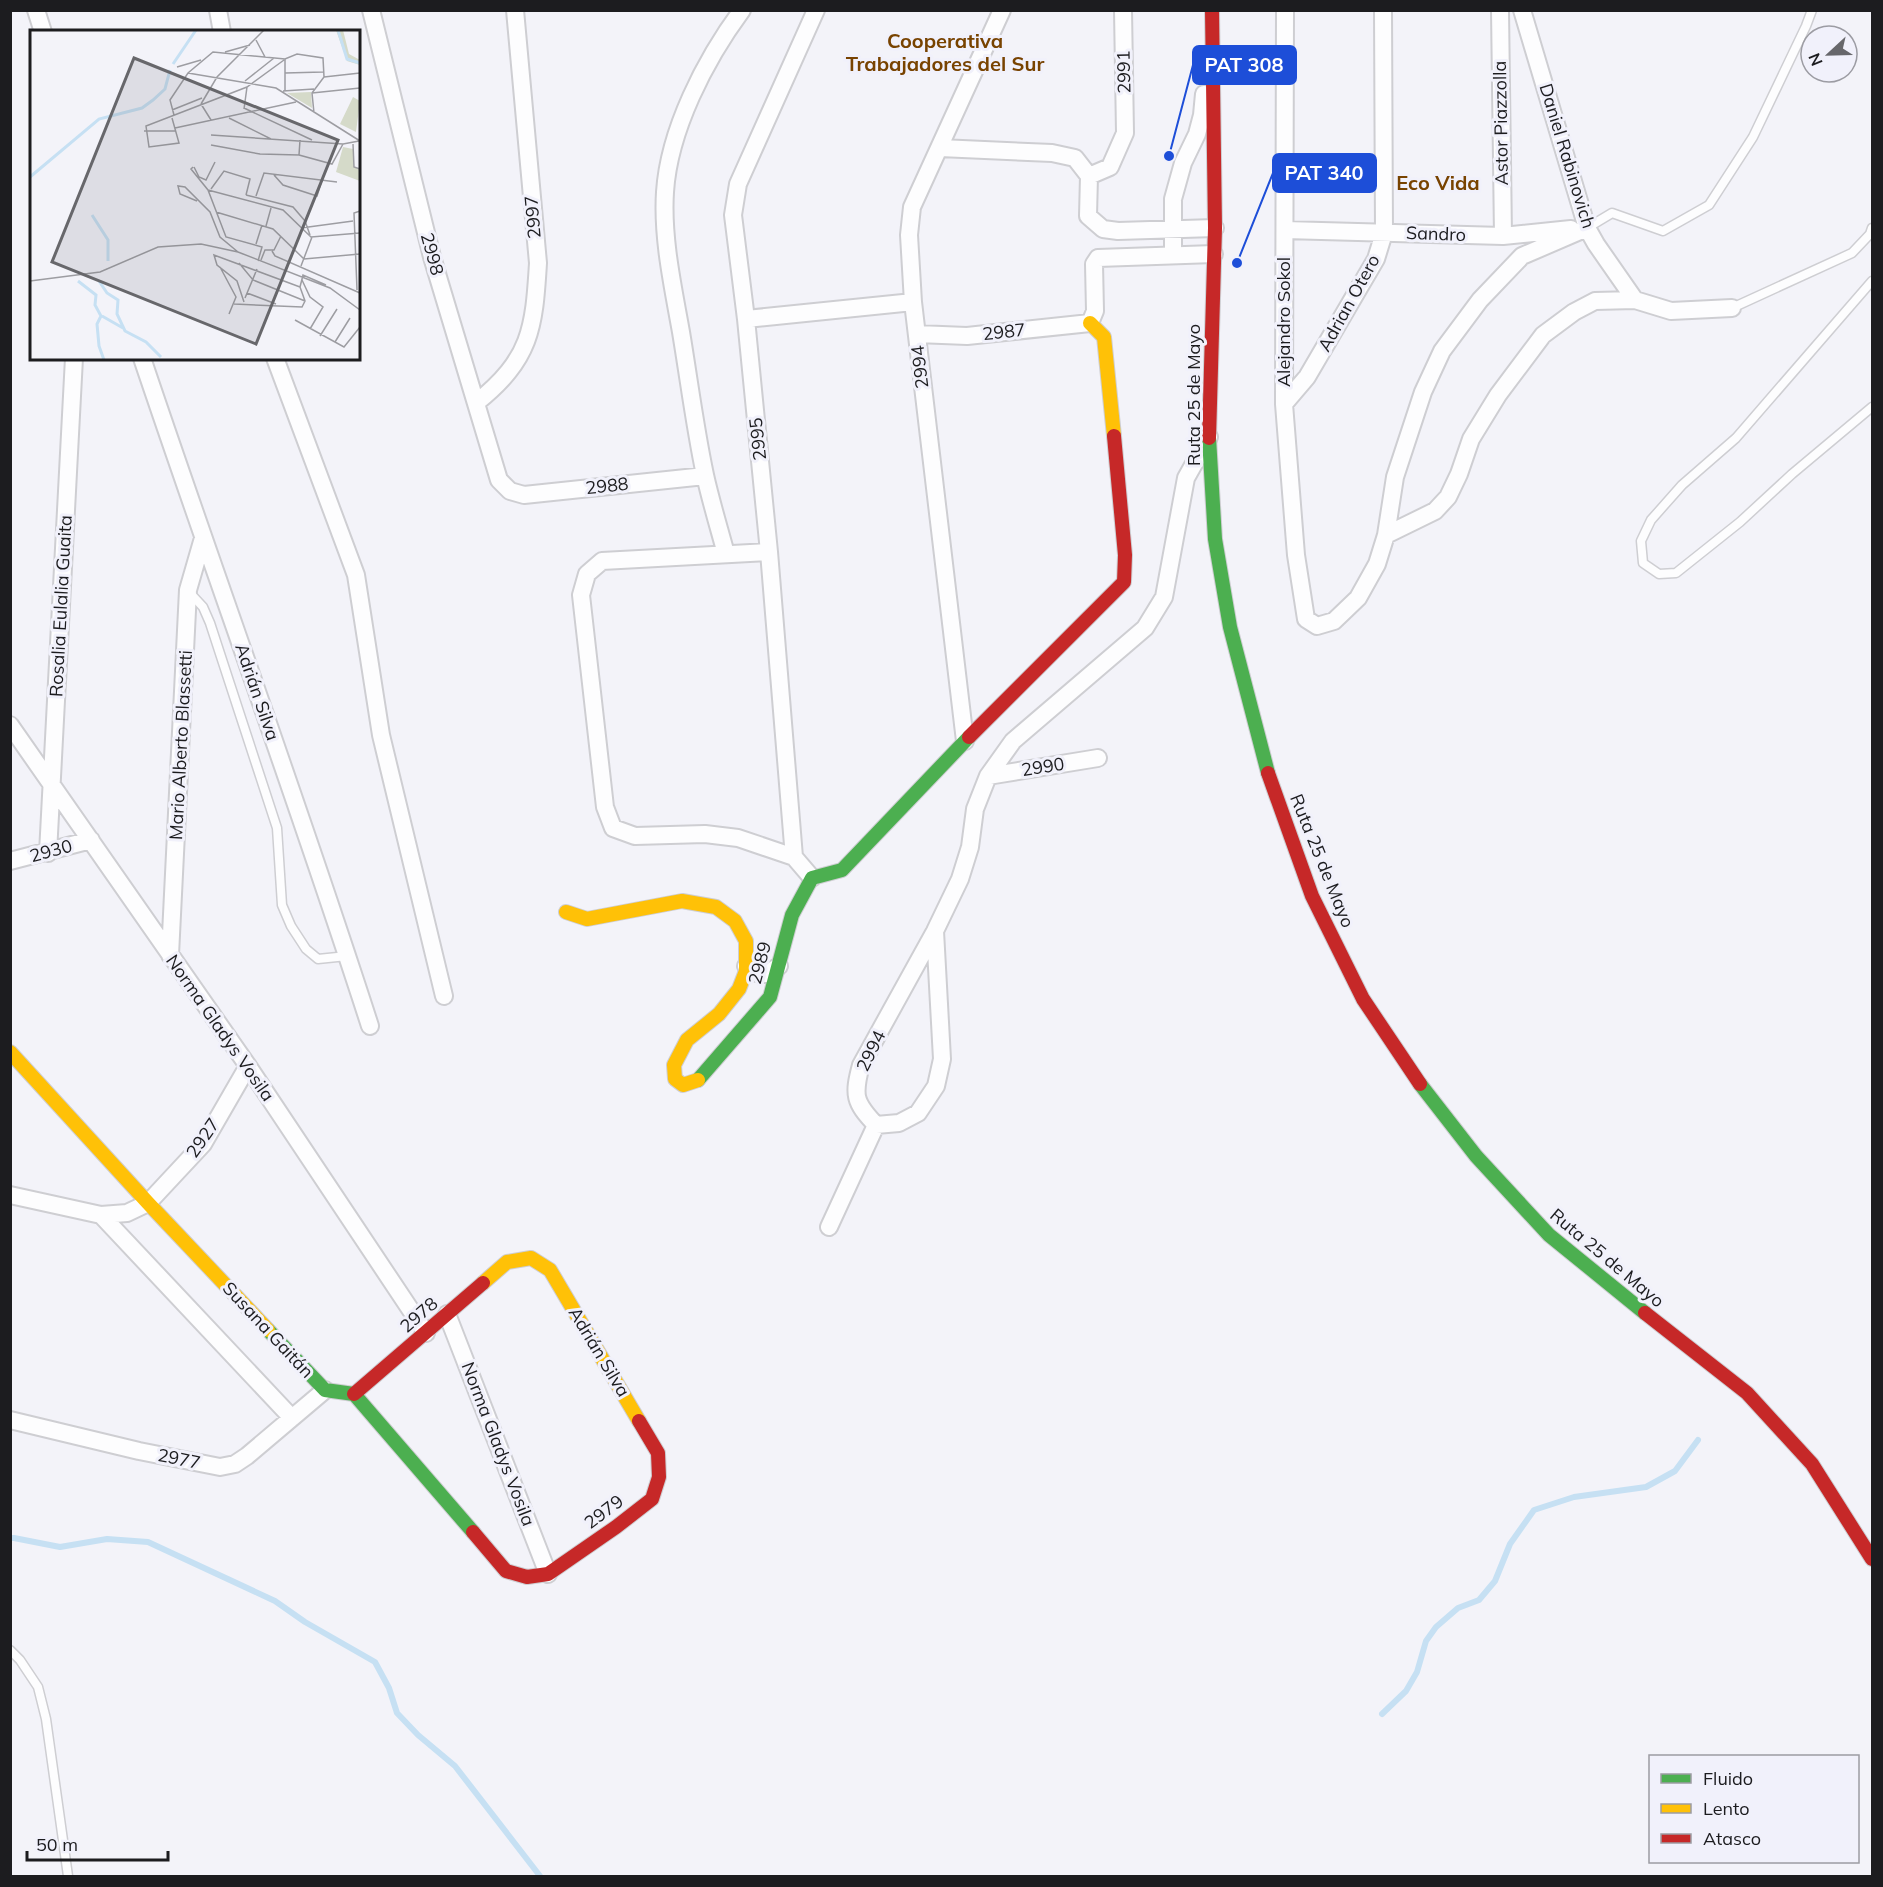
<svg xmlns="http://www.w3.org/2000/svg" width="1883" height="1887" viewBox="0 0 1883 1887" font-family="Mulish,sans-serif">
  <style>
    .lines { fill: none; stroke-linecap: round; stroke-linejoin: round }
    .stream { stroke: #c6e0f3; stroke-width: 6 }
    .lane-casing { stroke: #ceced2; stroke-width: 11 }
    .street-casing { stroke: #ceced2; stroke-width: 20 }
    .fast-casing { stroke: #ceced2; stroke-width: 16 }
    .slow-casing { stroke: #ceced2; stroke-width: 16 }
    .jam-casing { stroke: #ceced2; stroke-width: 16 }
    .lane { stroke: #fdfdfe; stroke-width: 8 }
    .street { stroke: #fdfdfe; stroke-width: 16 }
    .fast { stroke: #4caf50; stroke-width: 14 }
    .slow { stroke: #ffc107; stroke-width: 14 }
    .jam { stroke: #c62828; stroke-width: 14 }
    .labels { text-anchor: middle; stroke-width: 6; stroke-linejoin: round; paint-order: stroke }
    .street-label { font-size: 18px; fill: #1c1c1f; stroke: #f1f1fb }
    .neighbourhood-label { font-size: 20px; font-weight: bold; fill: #784300; stroke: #f1f1fb }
    .inset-river { fill: none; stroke: #c6e0f3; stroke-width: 3 }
    .inset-road { fill: none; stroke: #9d9da2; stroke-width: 1.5 }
    .view { fill: #67676b; fill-opacity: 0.15; stroke: #67676b; stroke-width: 3 }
    .inset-edge { fill: none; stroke: #1c1c1f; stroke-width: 3 }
    .leader { fill: none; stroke: #1d4ed8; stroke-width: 2 }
    .callout-dot { fill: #1d4ed8; stroke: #f1f1fb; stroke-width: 2 }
    .callout { fill: #1d4ed8; stroke: #1d4ed8; stroke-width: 2 }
    .callout-label { font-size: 20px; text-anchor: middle; font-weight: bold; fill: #fff }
  </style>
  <rect width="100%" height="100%" fill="#f3f3f9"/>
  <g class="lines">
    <path class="stream" d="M10 1538H14L60 1547 107 1539 148 1542 275 1601 305 1622 375 1662 389 1688 397 1713 418 1735 455 1766 540 1876
      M1382 1714 1406 1691 1417 1672 1426 1641 1436 1627 1458 1608 1479 1600 1495 1581 1510 1544 1534 1510 1574 1497 1646 1487 1675 1471 1698 1440"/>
    <defs>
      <path id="lane" d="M1587 228 1612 213 1663 231 1709 205 1753 137 1806 26 1812 10
        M1872 281 1736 438 1682 485 1651 520 1641 541 1643 563 1659 574 1676 573 1740 522 1792 474 1872 407
        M1732 308 1852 253 1870 234 1872 228
        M190 593 203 607 210 623 277 828 282 905 291 926 306 949 318 959 347 956
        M10 1650 20 1660 38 1687 46 1719 68 1876"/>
      <path id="street" d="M36 10 43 32
        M218 10 222 32
        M371 10 432 257 499 480 510 491 524 495 705 476
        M1285 10 1284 404 1296 555 1306 619 1317 626 1334 621 1358 598 1377 564 1386 535 1395 477 1423 392 1442 351 1480 300 1522 256 1587 228
        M1500 10 1503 236
        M1522 10 1587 228 1596 244 1635 300
        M940 148 1052 153 1075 158 1089 176 1088 216 1103 229 1118 231 1215 228
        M1089 176 1110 167 1125 133 1123 10
        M1285 230 1503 236 1571 229
        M1173 255V199L1183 163 1197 134 1202 115 1204 94
        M746 319 913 302
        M917 334 967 336 1090 323 1095 311 1094 264 1098 258 1214 254
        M142 358C217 581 298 802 370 1026
        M275 358 356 575 381 735 444 996
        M476 403C531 359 534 329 538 263L515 10
        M1284 404 1307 377 1376 259 1384 233 1383 10
        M1386 535 1435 511 1448 497 1459 474 1471 439 1498 395 1543 335 1574 312 1595 301 1635 300 1671 311 1732 308
        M769 552 602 561 587 574 581 595 605 807 613 828 635 836 705 834 738 838 794 857
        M726 554C719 528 711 502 705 475 695 428 689 380 681 332 673 287 662 238 665 192 669 130 705 60 742 10
        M10 725 248 1066 426 1333
        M965 741 913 302 909 235 912 207 1002 10
        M988 776 1098 758
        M48 853 74 358
        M10 861 91 840
        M812 878 794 857 769 552 746 319 733 215 738 184 816 10
        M935 931 942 1059 936 1086 918 1113 899 1123 876 1125C854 1102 853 1095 861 1065L935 931 960 879 970 847 975 809 988 776 1013 741 1145 628 1164 597 1186 478 1209 437
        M170 955 188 590 203 538
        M746 966 757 973 766 974 779 966
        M10 1195 101 1215 127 1213 148 1203 203 1144 248 1066
        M101 1215 292 1418
        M829 1227 876 1125
        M447 1314 548 1574
        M10 1420 139 1451 220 1467 235 1464 247 1456 325 1390"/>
      <path id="fast" d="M1209 438 1215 539 1230 627 1268 773
        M698 1080 770 997 792 915 812 878 842 870 969 737
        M1420 1084 1476 1156 1549 1235 1645 1313
        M268 1330 325 1390 354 1394 473 1532"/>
      <path id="slow" d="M1090 323 1104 337 1114 436
        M566 912 587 919 682 901 716 907 735 921 746 941V971L739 989 719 1014 687 1040 674 1065 675 1079 683 1085 698 1080
        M10 1052 148 1203 268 1330
        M483 1283 507 1262 531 1258 550 1270 639 1421"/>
      <path id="jam" d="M1209 438 1215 228 1212 10
        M969 737 1124 582 1125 555 1114 436
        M1268 773 1312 896 1363 999 1420 1084
        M1645 1313 1747 1393 1812 1464 1872 1559
        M354 1394 483 1283
        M473 1532 506 1571 527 1577 548 1574 616 1527 652 1499 659 1477 658 1453 639 1421"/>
    </defs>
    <use href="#lane" class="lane-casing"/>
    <use href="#street" class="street-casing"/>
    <use href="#fast" class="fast-casing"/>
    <use href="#slow" class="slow-casing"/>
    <use href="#jam" class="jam-casing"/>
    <use href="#lane" class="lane"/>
    <use href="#street" class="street"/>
    <use href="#fast" class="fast"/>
    <use href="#slow" class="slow"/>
    <use href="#jam" class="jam"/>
  </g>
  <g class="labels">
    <g class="street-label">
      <text transform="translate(1124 72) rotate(-91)" y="6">2991</text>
      <text transform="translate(1501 123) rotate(-91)" y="6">Astor Piazzolla</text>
      <text transform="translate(1567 156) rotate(73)" y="6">Daniel Rabinovich</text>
      <text transform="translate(533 217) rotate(-95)" y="6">2997</text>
      <text transform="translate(1436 234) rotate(2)" y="6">Sandro</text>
      <text transform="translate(432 254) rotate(75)" y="6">2998</text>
      <text transform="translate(1349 303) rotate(-61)" y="6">Adrian Otero</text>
      <text transform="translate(1284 322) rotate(-90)" y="6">Alejandro Sokol</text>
      <text transform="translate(1004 332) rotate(-6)" y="6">2987</text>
      <text transform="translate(920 367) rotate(-97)" y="6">2994</text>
      <text transform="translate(1194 395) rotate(-90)" y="6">Ruta 25 de Mayo</text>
      <text transform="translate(758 439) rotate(-96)" y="6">2995</text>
      <text transform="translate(607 486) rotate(-6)" y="6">2988</text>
      <text transform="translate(61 606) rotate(-87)" y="6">Rosalia Eulalia Guaita</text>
      <text transform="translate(257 692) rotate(71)" y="6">Adrián Silva</text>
      <text transform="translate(181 745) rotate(-87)" y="6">Mario Alberto Blassetti</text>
      <text transform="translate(1043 767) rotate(-9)" y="6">2990</text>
      <text transform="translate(51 851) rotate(-15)" y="6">2930</text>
      <text transform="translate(1322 861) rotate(68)" y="6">Ruta 25 de Mayo</text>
      <text transform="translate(760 963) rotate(-75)" y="6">2989</text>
      <text transform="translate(220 1028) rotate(55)" y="6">Norma Gladys Vosila</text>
      <text transform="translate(871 1051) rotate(-64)" y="6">2994</text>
      <text transform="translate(203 1138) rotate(-55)" y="6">2927</text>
      <text transform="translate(1607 1258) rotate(40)" y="6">Ruta 25 de Mayo</text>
      <text transform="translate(419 1315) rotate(-41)" y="6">2978</text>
      <text transform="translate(268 1330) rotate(47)" y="6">Susana Gaitán</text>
      <text transform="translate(599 1352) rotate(59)" y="6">Adrián Silva</text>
      <text transform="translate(498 1444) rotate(69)" y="6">Norma Gladys Vosila</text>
      <text transform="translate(179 1459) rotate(11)" y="6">2977</text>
      <text transform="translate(604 1512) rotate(-37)" y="6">2979</text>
    </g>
    <g class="neighbourhood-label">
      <text x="945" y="48">Cooperativa<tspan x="945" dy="23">Trabajadores del Sur</tspan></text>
      <text x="1438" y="190">Eco Vida</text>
    </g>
  </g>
  <g transform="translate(30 30)">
    <rect width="330" height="330" fill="#f3f3f9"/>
    <path d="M306 0H313L319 24 330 30V35L317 31ZM281 62 282 78 257 63ZM323 67 330 71 326 102 310 94ZM313 117 323 119 324 137 330 139V151L306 142Z" fill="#d5dac9"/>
    <path class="inset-river" d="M308 0 317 29 330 33M143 34 166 0M0 147 69 89 112 78 123 70 135 59 140 40M62 185 78 210V231M48 251 66 265 65 275 71 286 67 294 69 316 74 330M69 251 77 263 88 270 87 284 95 301 116 312 131 327M72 286 93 298"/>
    <path class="inset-road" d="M226 10 235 27M195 22 220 15M255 29V61M147 37 171 30M158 43 246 58 330 111M255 43 293 42M294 47 330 43M215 51 244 28M253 61 284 59M282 63 330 58M171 74 187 47 234 0M171 74 181 90M214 78 282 110M214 79 217 57M142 80 172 68M144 85 140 70 158 43 183 22 255 29 267 24 293 28 294 47 282 63 284 83M142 88 149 113 119 117 116 96 217 57 254 30M199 88 241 109M145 98 266 72M114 101H146M181 105 313 114 329 111M323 114 324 137 330 139M181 115 230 124 269 125 270 110M269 125 302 134 313 114M163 137 161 139 178 160 196 207 232 217 228 231M164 137 169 147 176 150 185 132M244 145 253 155 287 166 292 150M181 159 194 141 220 149 216 165M178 160 253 180 281 207 330 203M216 165 263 177 275 191 280 205M226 166 234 143 307 152M167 171 150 164 148 156 155 157 180 182 190 207 208 222M186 182 243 199 274 229 330 224M236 196 241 178M271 198 323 191M226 214 232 195M242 221 245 226 330 263M231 230 235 220H244L251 206M209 233 223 250 275 271M271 236 282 207M190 237 206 267 199 284M272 250 280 267 293 277 280 299M0 251 70 242 128 217 171 214 208 222 300 258 330 280M327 260 324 183 330 181M217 263 246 274M215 268 227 239M214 272 207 251 187 235 184 225 270 257M204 274 272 277 275 271 270 257 273 245 296 255M265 290 314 317 330 297M290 306 307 279M305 312 320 288"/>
    <path class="view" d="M104 28 308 110 226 314 22 232Z"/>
    <rect width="330" height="330" class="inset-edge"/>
  </g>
  <path class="leader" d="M1169 156L1193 65M1237 263L1273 173"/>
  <g class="callout-dot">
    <circle cx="1169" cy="156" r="6"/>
    <circle cx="1237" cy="263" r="6"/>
  </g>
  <g class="callout">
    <rect x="1193" y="46" width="103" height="38" rx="6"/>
    <rect x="1273" y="154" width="103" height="38" rx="6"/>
  </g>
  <g class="callout-label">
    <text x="1244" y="72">PAT 308</text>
    <text x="1324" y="180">PAT 340</text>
  </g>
  <rect width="1883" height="1887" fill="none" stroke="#1c1c1f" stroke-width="24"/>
  <rect x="1649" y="1755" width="210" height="108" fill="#f1f1fb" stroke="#9c9ca3" stroke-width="1.5"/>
  <rect x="1661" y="1774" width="30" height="9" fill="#4caf50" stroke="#9c9ca3" stroke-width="1.5"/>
  <text x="1703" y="1785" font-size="18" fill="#1c1c1f">Fluido</text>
  <rect x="1661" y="1804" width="30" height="9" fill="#ffc107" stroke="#9c9ca3" stroke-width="1.5"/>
  <text x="1703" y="1815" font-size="18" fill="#1c1c1f">Lento</text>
  <rect x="1661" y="1834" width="30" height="9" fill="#c62828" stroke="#9c9ca3" stroke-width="1.5"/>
  <text x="1703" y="1845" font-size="18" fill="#1c1c1f">Atasco</text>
  <g transform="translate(1829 54) rotate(248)"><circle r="28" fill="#f1f1fb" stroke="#9c9ca3" stroke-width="1.5"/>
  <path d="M0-4.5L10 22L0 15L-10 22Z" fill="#67676b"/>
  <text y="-9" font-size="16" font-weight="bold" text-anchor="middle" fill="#1c1c1f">N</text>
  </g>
  <path d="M27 1851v9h141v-9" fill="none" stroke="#1c1c1f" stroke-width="3"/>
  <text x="36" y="1851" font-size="18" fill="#1c1c1f" stroke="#f1f1fb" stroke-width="4.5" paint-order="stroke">50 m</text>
</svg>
